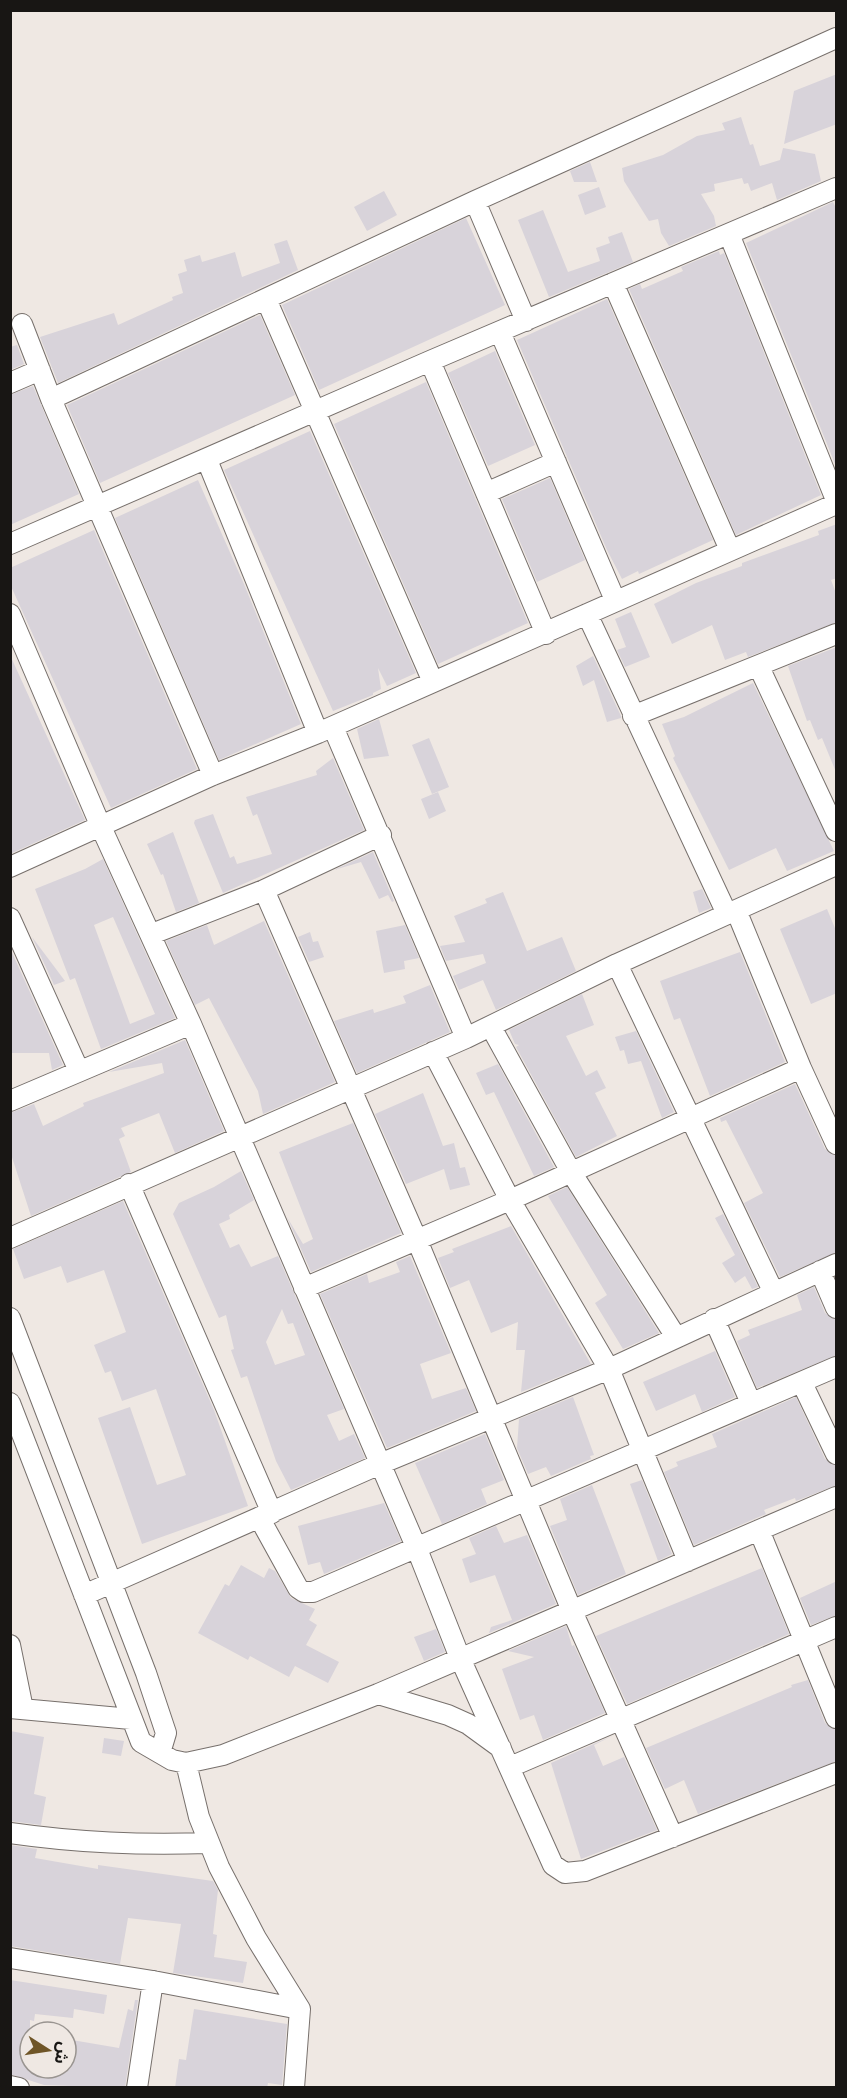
<svg xmlns="http://www.w3.org/2000/svg" width="847" height="2098" viewBox="0 0 847 2098" font-family="'Roboto Serif','Noto Sans Arabic',serif">
  <style>
    .building { fill: #d8d3da; fill-rule: evenodd }
    .lines { fill: none; stroke-linecap: round; stroke-linejoin: round }
    .minor-casing { stroke: #77706c; stroke-width: 22 }
    .minor { stroke: #fff; stroke-width: 20 }
  </style>
  <rect width="100%" height="100%" fill="#efe8e3"/>
  <path class="building" d="M837 74V124L784 144 794 91Z
    M741 117 750 145 753 144 760 166 780 160 783 148 815 154 821 181 777 200 772 183 751 191 748 183 744 184 742 178 714 184 715 191 701 194 714 216 716 226 669 246 661 233 658 219 649 221 624 181 622 168 663 155 697 136 725 130 722 123Z
    M590 162 597 182H574L570 171Z
    M599 187 606 207 585 215 578 195Z
    M384 191 397 215 367 231 354 207Z
    M833 202 837 210V469L746 243Z
    M543 210 568 272 600 261 596 248 610 243 608 237 622 232 633 262 549 297 518 220Z
    M466 218 505 305 319 390 282 305Z
    M287 240 298 270 58 383 40 337 114 313 118 325 173 300 172 297 183 293 178 274 187 271 184 260 200 255 202 262 235 252 242 277 280 263 274 244Z
    M719 251 720 255 724 253 821 495 736 535 629 289 640 284 642 289 683 271 681 267Z
    M607 299 713 540 639 574 638 571 622 579 607 550 517 340Z
    M260 315 295 395 100 483 67 405Z
    M17 345 24 364 10 370V347Z
    M495 351 535 445 488 466 448 373Z
    M426 382 528 623 438 664 334 424Z
    M33 386 79 494 10 525V395Z
    M310 431 416 673 387 686 378 668 381 689 373 693V695L333 711 224 470Z
    M550 478 585 560 537 582 502 499Z
    M198 480 244 584 301 724 219 760 115 518Z
    M837 524V578L831 580 837 596V622L748 657 746 652 725 660 712 625 672 644 654 604 696 583 742 566V563L819 535 818 531Z
    M94 530 197 769 111 808 10 584V568Z
    M631 612 650 657 625 667 617 650 626 647 615 619Z
    M837 647V772H836L822 738 818 740 810 720 807 721 788 666Z
    M10 655 85 820 10 854Z
    M593 656 621 716V718L607 722 594 680 583 686 576 666Z
    M753 683 834 851 787 871 776 848 729 870 673 758 675 756 662 724 684 717Z
    M379 719 389 756 364 759 357 729Z
    M429 738 449 787 432 794 412 745Z
    M333 758 364 830 223 893 194 823 195 820 213 814 230 858 234 856 237 864 272 854 257 814 253 816 246 797 317 775 316 771Z
    M438 792 446 811 429 819 421 799Z
    M173 832 199 903 176 912 163 874 161 875 147 844Z
    M373 852 394 901 392 902 388 895 379 899 361 862 334 870Z
    M103 859 175 1018 101 1049 75 978 70 980 35 889 85 869ZM113 917 155 1014 130 1024 94 925Z
    M702 889 711 908 699 913 693 892Z
    M503 892 527 951 562 937 576 971 496 1010 483 980 459 990 453 976 486 963 483 954 446 961 440 946 465 942 454 916 487 903 485 899Z
    M827 909 837 933V993L811 1004 780 929Z
    M264 921 335 1082 263 1114 258 1091 209 998 195 1005 166 941 207 925 214 945Z
    M405 925 419 958 404 961 405 969 384 973 376 931Z
    M310 932 313 942 318 941 324 957 309 962 298 937Z
    M32 937 65 981 54 985Z
    M10 948 63 1065 52 1070 49 1053H10Z
    M740 952 785 1062 710 1096 680 1018 674 1020 660 981Z
    M430 985 450 1032 357 1073 334 1021 373 1009 374 1013 406 1003 403 996Z
    M582 994 594 1025 566 1036 586 1076 597 1070 606 1088 595 1093 617 1136 576 1157 516 1047 519 1045 515 1044 509 1030Z
    M636 1031 674 1112 662 1118 641 1061 628 1064 624 1050 620 1051 615 1037Z
    M185 1040 224 1131 175 1153 159 1113 121 1128 125 1136 119 1139 131 1172 31 1216 10 1151V1113L34 1104 43 1126 84 1106 83 1103 164 1073 162 1063 109 1072Z
    M498 1064 554 1167 534 1176 494 1092 486 1095 476 1073Z
    M795 1084 825 1149 837 1156V1252L780 1277 744 1203 763 1193 726 1120 721 1122 720 1118Z
    M423 1093 443 1146 454 1143 460 1168 465 1167 470 1185 450 1190 444 1169 406 1184 375 1114Z
    M353 1123 401 1233 311 1272 287 1217 303 1244 313 1239 279 1152Z
    M241 1171 254 1200 229 1215 230 1219 219 1224 230 1248 239 1244 251 1267 278 1256 344 1409 327 1415 339 1441 354 1434 365 1458 291 1490 276 1461 247 1376 241 1378 231 1350 234 1349 226 1315 219 1318 173 1214 179 1203 214 1187ZM282 1309 288 1324 293 1323 305 1355 275 1365 266 1342Z
    M567 1187 659 1333 623 1349 595 1303 607 1295 548 1196Z
    M123 1201 214 1410 248 1506 142 1544 98 1418 130 1407 157 1485 186 1475 156 1389 122 1401 111 1371 105 1373 94 1345 126 1332 104 1270 67 1283 61 1266 24 1279 13 1249Z
    M723 1214 758 1287 752 1289 745 1276 735 1283 722 1263 735 1255 715 1218Z
    M511 1226 591 1364 521 1392 525 1350H516L518 1322 491 1333 469 1280 450 1288 438 1258 454 1252 452 1249Z
    M410 1256 451 1353 420 1364 432 1399 466 1388 476 1411 387 1448 320 1294 367 1274 369 1283 400 1272 396 1262Z
    M814 1287 825 1313 837 1320V1355L757 1388 737 1341 750 1335 748 1330 802 1310 797 1295Z
    M715 1351 735 1397 702 1412 695 1394 656 1411 643 1382Z
    M573 1397 594 1455 590 1456 591 1459 551 1476 546 1467 528 1474 517 1448 519 1419Z
    M796 1397 825 1459 837 1466V1485L796 1501 795 1498 764 1510 766 1514 694 1545 664 1472 678 1466 676 1462 717 1447 712 1434Z
    M485 1434 504 1480 481 1489 487 1504 442 1524 415 1463Z
    M642 1480 672 1554 658 1561 630 1484Z
    M592 1485 626 1574 578 1595 550 1526 567 1520 560 1499Z
    M384 1503 401 1541 324 1574 320 1562 308 1565 298 1526Z
    M496 1526 504 1543 527 1535 556 1604 489 1633 491 1627 512 1620 495 1575 470 1583 462 1559 476 1554 469 1538Z
    M241 1565 264 1578 269 1568 275 1571 291 1598 315 1609 309 1620 317 1625 306 1645 339 1662 328 1683 295 1666 289 1677 250 1656 248 1660 198 1633 225 1584 229 1586Z
    M762 1568 789 1634 627 1704 596 1636Z
    M837 1581V1615L811 1625 800 1598Z
    M566 1626 572 1646 574 1645 605 1713 543 1740 534 1715 520 1720 502 1669 534 1657 508 1651Z
    M436 1629 445 1652 424 1661 414 1637Z
    M808 1680 825 1723 837 1730V1761L698 1814 684 1780 665 1789 646 1748 792 1687 791 1685Z
    M10 1731 44 1737 34 1794 46 1797 41 1825 10 1821Z
    M614 1735 594 1745 603 1766 624 1757 657 1830 581 1859 551 1763Z
    M104 1738 124 1741 121 1756 102 1753Z
    M10 1845 37 1849 35 1858 98 1869V1865L213 1881 218 1890 213 1934 217 1935 214 1957 247 1962 243 1983 173 1973 181 1924 128 1918 120 1964 10 1946Z
    M10 1980 107 1995 104 2014 74 2009 73 2018 35 2014 34 2021 30 2020V2068H66V2039L119 2048 128 2009 133 2011 135 2000H138L125 2088 44 2085 10 2074Z
    M194 2009 287 2024 282 2085 268 2083 267 2088H175L179 2059 186 2060Z"/>
  <g class="lines">
    <defs>
      <path id="minor" d="M475 201 526 321
        M729 234 836 500
        M613 283 730 550
        M266 299 433 682
        M22 324 51 399 213 775
        M500 332 615 600
        M430 361 546 634
        M10 383 40 370
        M51 399 475 201 836 38
        M207 460 318 733
        M486 493 556 462
        M10 544 430 361 836 188
        M10 614 101 827 191 1024 417 1549 460 1658 553 1865 565 1873 585 1871 836 1773
        M587 614 727 914
        M759 667 836 831
        M633 716 836 634
        M333 727 466 1038
        M10 867 213 775 318 733 836 504
        M264 890 417 1240 572 1611 673 1837
        M736 910 801 1068 836 1144
        M10 918 79 1071
        M152 934 264 890 381 835
        M617 964 773 1291
        M491 1027 571 1172 676 1337
        M433 1052 510 1200 609 1369 688 1561
        M10 1101 191 1024
        M129 1184 272 1513
        M10 1238 466 1038 617 964 836 865
        M820 1271 836 1308
        M304 1288 510 1200 801 1068
        M10 1318 146 1673 166 1733 160 1753
        M714 1319 751 1403
        M802 1383 836 1454
        M10 1403 141 1742 172 1760 186 1763 223 1755 378 1694 836 1497
        M260 1519 298 1588 304 1592H313L836 1367
        M759 1530 836 1718
        M84 1595 380 1464 609 1369 836 1264
        M10 1645 23 1709
        M378 1694 448 1715 468 1724 501 1748
        M10 1708 131 1719
        M186 1763 199 1817 219 1867 256 1938 300 2009 294 2088
        M510 1767 836 1627
        M10 1833C80 1843 140 1845 209 1843
        M10 1958 153 1981 300 2009
        M10 2086 19 2088
        M137 2088 153 1981"/>
    </defs>
    <use href="#minor" class="minor-casing"/>
    <use href="#minor" class="minor"/>
  </g>
  <rect width="847" height="2098" fill="none" stroke="#181614" stroke-width="24"/>
  <g transform="translate(48 2050) rotate(102)"><circle r="28" fill="#efe8e3" stroke="#999490" stroke-width="1.5"/>
  <path d="M0-4.5L10 22L0 15L-10 22Z" fill="#6f5527"/>
  <text y="-9" font-size="16" font-weight="bold" text-anchor="middle" fill="#181614">ش</text>
  </g>
</svg>
